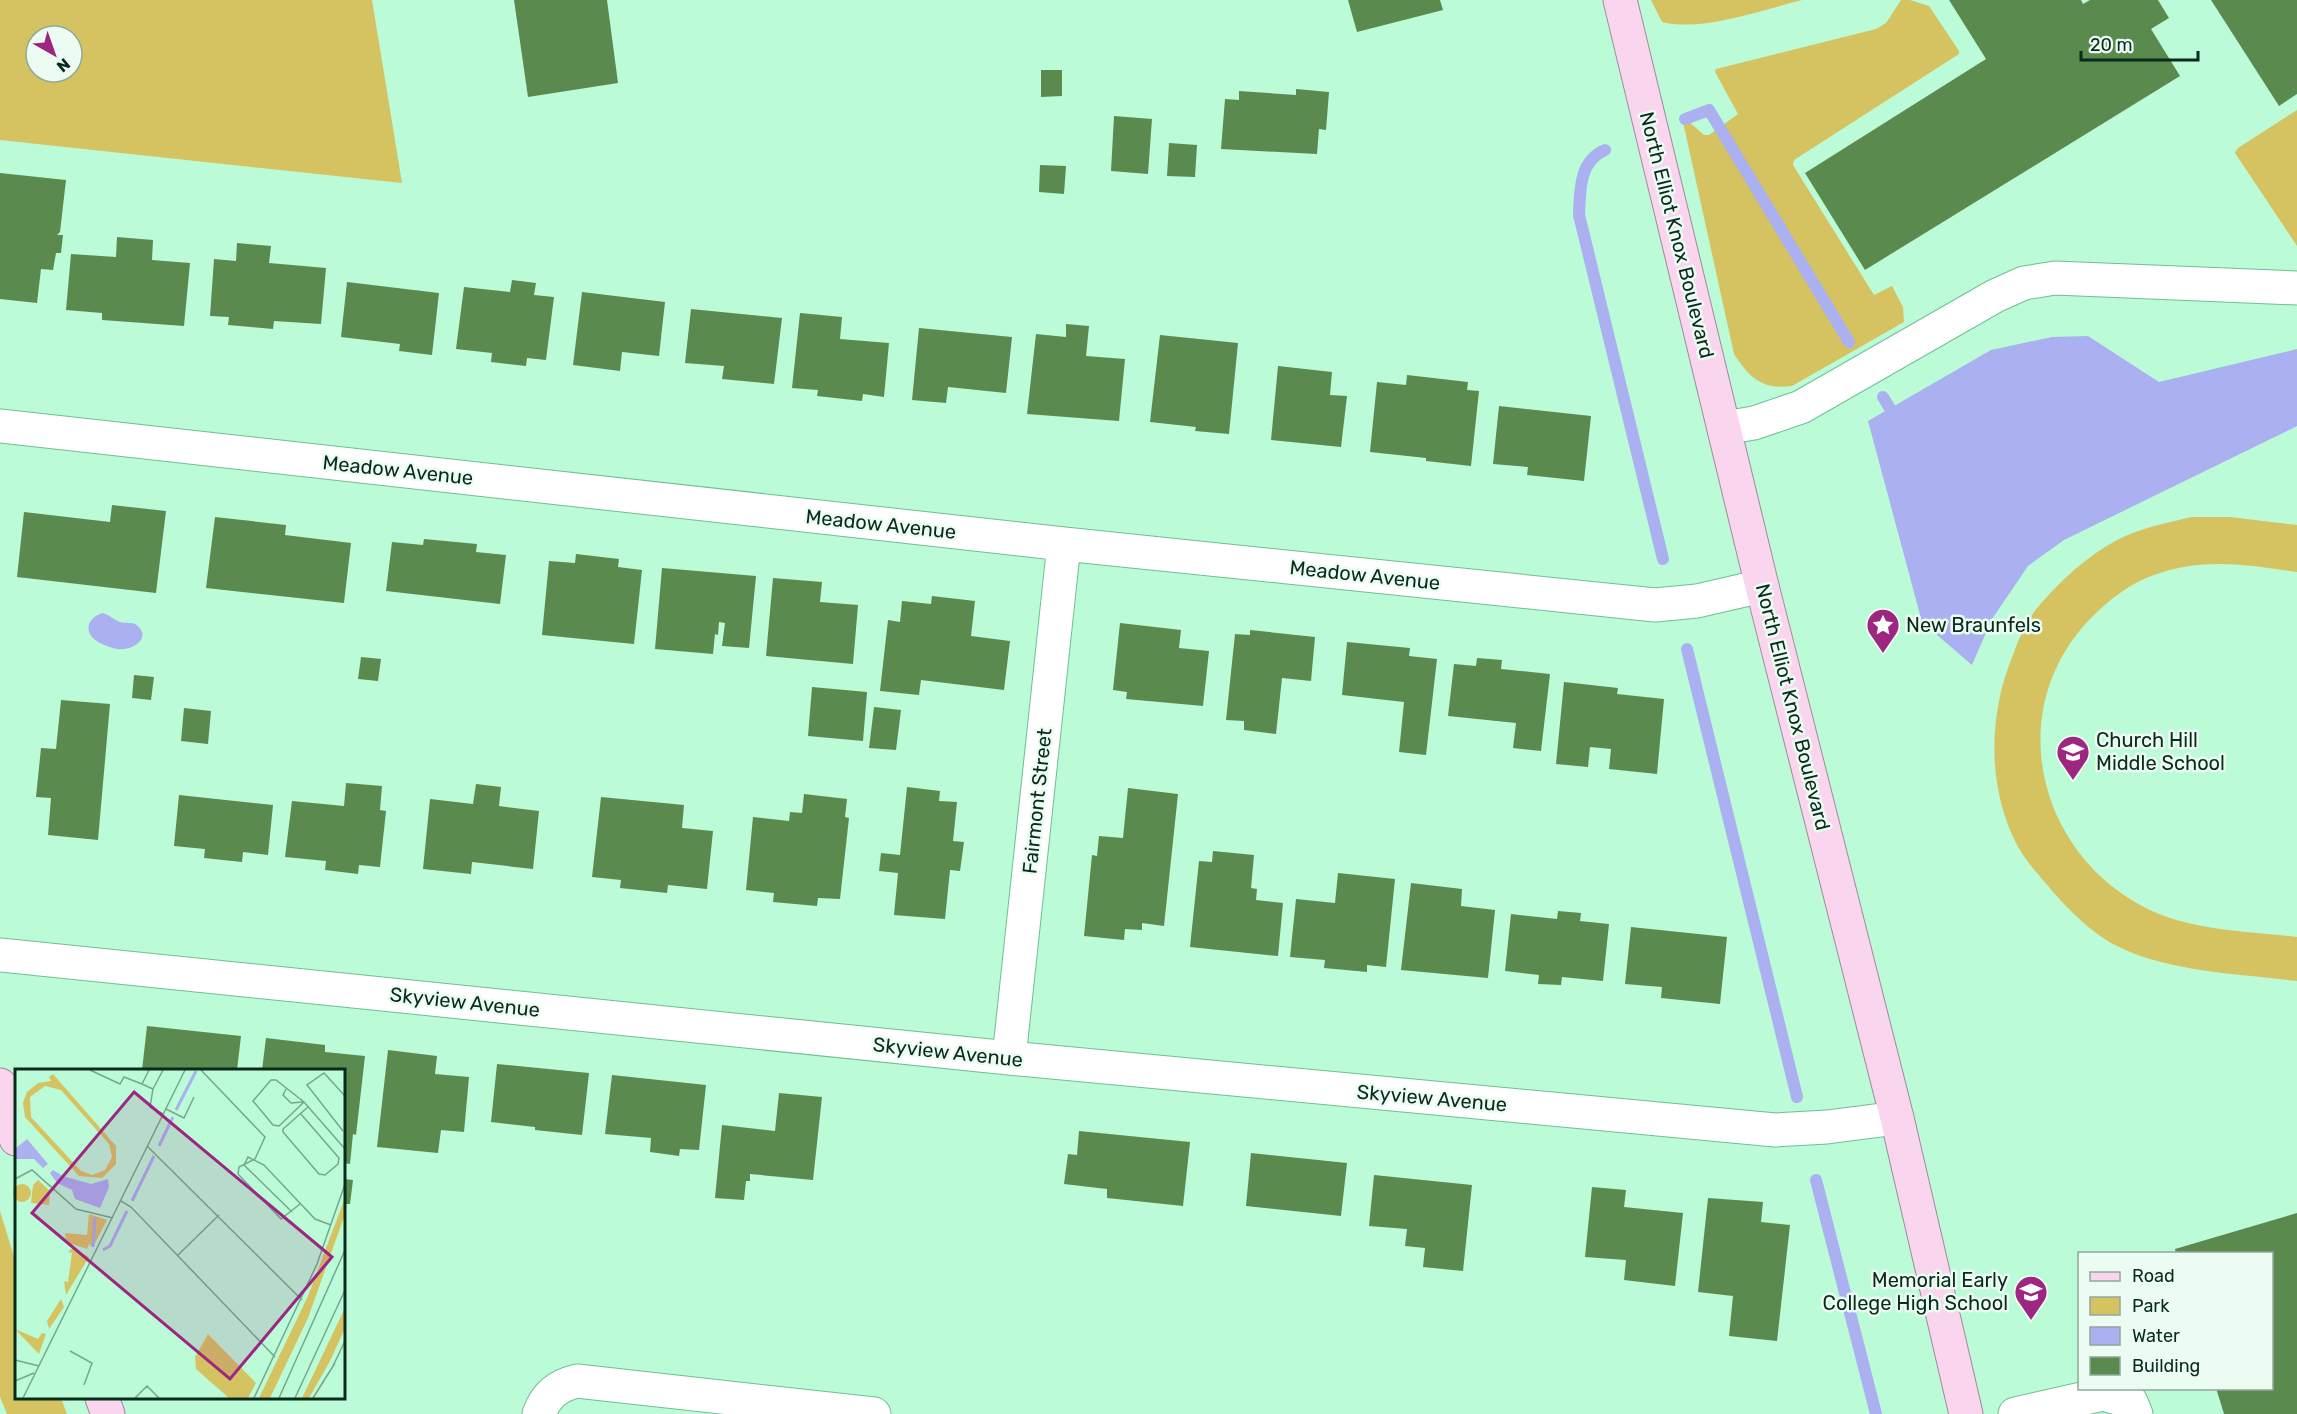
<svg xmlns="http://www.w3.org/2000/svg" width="2297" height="1414" viewBox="0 0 2297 1414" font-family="Rubik,sans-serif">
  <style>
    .green { fill: #d5c362; fill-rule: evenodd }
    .water { fill: #aab0f0 }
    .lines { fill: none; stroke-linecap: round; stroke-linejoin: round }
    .stream { stroke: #aab0f0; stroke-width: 12 }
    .building { fill: #5b8a4f }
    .minor-casing { stroke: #6fbf94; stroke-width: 35 }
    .major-casing { stroke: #a2889c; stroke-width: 35 }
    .minor { stroke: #fff; stroke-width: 33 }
    .major { stroke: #f9d6ed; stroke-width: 33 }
    .labels { text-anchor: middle; stroke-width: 5; stroke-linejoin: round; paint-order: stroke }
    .street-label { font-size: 20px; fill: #082b1b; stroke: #ecfcf2 }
    .poi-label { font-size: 20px; fill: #082b1b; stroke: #ecfcf2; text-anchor: start }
    .inset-river { fill: none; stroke: #aab0f0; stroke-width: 3 }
    .inset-road { fill: none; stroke: #74a88c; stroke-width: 1.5 }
    .view { fill: #9c2680; fill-opacity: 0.15; stroke: #9c2680; stroke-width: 3 }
    .inset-edge { fill: none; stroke: #082b1b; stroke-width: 3 }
  </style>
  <rect width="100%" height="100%" fill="#bcfbd7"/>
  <path class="green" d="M0 0H372L402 183 0 140ZM36 36H72V72H36Z
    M1651 0H1802C1762 10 1701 32 1662 22Z
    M1901 0H1910L1929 6 1959 51V54L1794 160 1793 165 1874 295 1892 286 1903 307 1904 322 1792 386C1761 390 1749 377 1734 354L1683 122 1688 121 1704 135H1709L1738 114 1715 72 1716 69 1876 29 1886 23Z
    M2297 110V246L2235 153 2238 148Z
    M2191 517H2230L2297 525V572C2247 565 2203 557 2154 575 2131 583 2111 598 2094 615 2003 704 2034 848 2142 906 2188 931 2247 931 2297 937V981C2236 973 2167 973 2111 943 2089 930 2070 911 2053 892 2041 877 2026 862 2017 845 1987 787 1988 715 2013 655 2019 639 2026 621 2038 607 2060 581 2087 556 2117 540 2140 528 2167 523 2191 517Z
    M0 1211 16 1263V1398H61L67 1414H7L0 1397Z"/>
  <path class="water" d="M2088 336 2159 382 2297 349V426L2064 540 2028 566 1992 619 1972 665 1922 622 1868 421 1991 350 2052 337Z
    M103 613C110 615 114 620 120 622 126 624 132 621 138 626 152 640 130 651 117 649 109 647 97 643 92 637 83 626 93 615 103 613Z"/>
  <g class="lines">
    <path class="stream" d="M1685 119 1709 110 1849 342
      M1605 150C1579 161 1580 191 1579 215L1663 559
      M1883 397 1898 422
      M1687 649 1797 1097
      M1816 1180 1876 1414"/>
  </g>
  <path class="building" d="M514 0H607L618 83 528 97Z
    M1348 0H1440L1443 10 1357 32Z
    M1949 0H2081L2083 4 2090 0H2158L2169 18 2151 29 2180 76 1865 270 1805 173 1986 59Z
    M2211 0H2297V94L2279 106Z
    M1041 70H1062V96L1041 97Z
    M1296 89 1329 92 1326 130 1319 129 1317 154 1221 149 1225 99 1239 100V91L1296 95Z
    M1114 116 1152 119 1148 174 1111 171Z
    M1169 143 1197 145 1195 177 1167 176Z
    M1040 165 1066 166 1064 194 1039 192Z
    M0 173 66 180 60 232 57 235H63L61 253H56L53 270 41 269 37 303 0 299Z
    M117 237 153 240 152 260 190 263 184 326 102 320V313L66 310 71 254 116 257Z
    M237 243 271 246 269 263 326 268 321 324 274 321 273 329 228 325 229 317 210 316 214 259 236 261Z
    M512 280 536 283 534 295 554 297 546 360 527 358 526 366 491 362 492 353 456 349 464 287 510 292Z
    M347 282 439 293 432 355 399 351 400 344 341 337Z
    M582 292 665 302 659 356 622 352 620 371 573 365Z
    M691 309 782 318 774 384 722 379 724 366 685 363Z
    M800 313 842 317 840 339 889 343 884 397 863 394 862 401 817 396 818 390 792 388Z
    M1066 324 1089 326 1086 356 1125 359 1119 421 1027 414 1036 334 1066 337Z
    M919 328 1012 337 1006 393 948 387 946 403 912 400Z
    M1160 335 1238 343 1229 434 1195 431 1196 427 1150 422Z
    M1278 366 1332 372 1330 395 1347 396 1341 447 1271 440Z
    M1407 375 1468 382 1467 390 1479 391 1471 466 1426 461V458L1370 452 1377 382 1406 385Z
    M1499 406 1591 416 1584 481 1527 475 1528 467 1493 464Z
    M112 505 166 511 156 593 17 577 24 512 110 522Z
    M215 517 286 525 285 535 351 543 344 603 206 588Z
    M424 539 477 544 476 552 506 555 500 604 386 591 392 542 423 545Z
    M576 554 619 559 618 567 642 570 634 644 542 635 549 561 575 563Z
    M662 568 756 576 749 648 722 646 725 623 719 622 718 635 715 634 713 654 655 649Z
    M773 578 822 582 820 602 858 605 853 664 766 656Z
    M932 596 975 601 971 636 1010 641 1004 690 921 680 919 695 880 691 888 620 900 622 902 601 931 604Z
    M1120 623 1181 630 1179 648 1209 651 1203 706 1126 699 1127 692 1113 690Z
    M1250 630 1315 637 1311 681 1282 678 1276 734 1244 730V721L1226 720 1235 634 1250 635Z
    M1347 642 1410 648 1409 656 1437 659 1426 755 1399 752 1404 702 1342 695Z
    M361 657 381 659 378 681 358 679Z
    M1477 658 1502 660 1501 669 1550 674 1541 751 1513 748 1516 723 1448 716 1454 664 1476 666Z
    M134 675 154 677 151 700 132 698Z
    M1564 682 1618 688 1617 694 1664 699 1657 774 1609 769 1611 749 1590 747 1588 767 1556 764Z
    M812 687 867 692 863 741 808 736Z
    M61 700 110 704 98 840 48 835 51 798 36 797 41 748 56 749Z
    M874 707 901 710 896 750 869 748Z
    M184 708 211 711 208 744 181 741Z
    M346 783 382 786 380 810 386 811 380 867 359 865 358 874 325 870 326 861 285 857 292 801 344 806Z
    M476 784 501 787 499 806 539 811 533 869 472 862 471 874 423 869 430 799 473 804Z
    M907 787 940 791 939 801 957 802 953 841 964 842 960 871 950 870 945 919 894 915 898 873 879 871 881 853 900 855Z
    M1128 788 1178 794 1164 926 1142 923V930L1125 929 1124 940 1084 936 1092 855 1097 856 1099 836 1123 838Z
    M804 794 847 799 845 817 849 818 840 899 818 898 817 906 773 902 774 893 746 890 753 817 789 821 790 812 802 813Z
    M179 795 273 805 268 855 243 852 242 862 204 858 205 849 174 846Z
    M601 797 684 805 682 828 713 831 707 889 668 885 667 893 620 888 621 880 592 877Z
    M1213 851 1254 855 1251 888 1257 889 1256 900 1283 903 1278 956 1190 947 1199 861 1212 862Z
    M1338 873 1395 879 1386 967 1367 965V972L1324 968 1325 960 1290 957 1296 899 1335 903Z
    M1411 883 1462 889 1461 906 1495 910 1488 978 1401 970Z
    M1558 911 1581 913 1580 921 1609 924 1603 981 1562 977 1561 985 1538 984 1539 975 1505 971 1511 914 1557 919Z
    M1631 927 1727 937 1720 1004 1661 998 1662 987 1625 984Z
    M147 1026 241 1036 237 1070H142Z
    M266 1038 325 1045V1052L365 1056 356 1135 353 1134 350 1164 344 1163V1070H262Z
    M388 1050 437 1056 435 1074 469 1077 464 1132 441 1130 438 1153 377 1147Z
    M497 1064 589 1073 582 1135 535 1130V1127L491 1122Z
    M612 1075 706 1085 699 1150 680 1149 679 1156 650 1152 651 1138 605 1134Z
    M779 1093 822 1097 813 1180 750 1174V1181H746L744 1200 715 1198 722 1125 775 1131Z
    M1079 1131 1190 1142 1183 1206 1107 1198V1189L1064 1184 1068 1154 1077 1155Z
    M1251 1153 1347 1163 1341 1216 1246 1206Z
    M1374 1175 1472 1185 1463 1271 1423 1267 1425 1248 1405 1246 1407 1229 1369 1226Z
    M344 1179 353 1180 350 1204H344Z
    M1592 1187 1626 1190 1624 1207 1683 1213 1675 1286 1624 1280 1626 1260 1585 1257Z
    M1708 1198 1763 1202 1761 1222 1790 1225 1777 1341 1729 1336 1733 1296 1698 1292Z
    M2297 1213V1414H2224L2216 1388H2272V1254H2176L2175 1249Z"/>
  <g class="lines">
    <defs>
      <path id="minor" d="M0 426 1064 544 1655 605 1697 601 1762 586
        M1724 428 1754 423 1801 407 1995 296 2024 283 2055 278 2297 288
        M0 955 1009 1058 1775 1130 1827 1127 1897 1118
        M1009 1058 1064 544
        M539 1414C546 1395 557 1386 577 1381L874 1414
        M2015 1414 2103 1394 2131 1402 2136 1414"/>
      <path id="major" d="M1620 0 1762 586 1897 1118 1966 1414
        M0 1085 16 1139
        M102 1398 108 1414"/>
    </defs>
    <use href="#minor" class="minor-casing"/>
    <use href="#major" class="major-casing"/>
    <use href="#minor" class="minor"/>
    <use href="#major" class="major"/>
  </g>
  <defs>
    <symbol id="sight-pin" viewBox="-11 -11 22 30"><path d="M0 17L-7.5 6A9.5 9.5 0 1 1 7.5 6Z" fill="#9c2680" stroke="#ecfcf2"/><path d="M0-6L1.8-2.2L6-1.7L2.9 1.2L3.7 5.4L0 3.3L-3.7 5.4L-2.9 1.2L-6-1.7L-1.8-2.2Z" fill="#fff"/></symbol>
    <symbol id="school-pin" viewBox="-11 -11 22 30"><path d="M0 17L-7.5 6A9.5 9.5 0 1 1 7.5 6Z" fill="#9c2680" stroke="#ecfcf2"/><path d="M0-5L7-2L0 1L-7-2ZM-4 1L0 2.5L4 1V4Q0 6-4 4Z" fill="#fff"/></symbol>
  </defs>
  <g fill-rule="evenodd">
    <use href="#sight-pin" x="1864" y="606" width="38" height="52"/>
    <use href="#school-pin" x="2054" y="733" width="38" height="52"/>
    <use href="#school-pin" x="2012" y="1273" width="38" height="52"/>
  </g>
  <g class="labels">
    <g class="street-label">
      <text transform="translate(1677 235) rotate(76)" y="7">North Elliot Knox Boulevard</text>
      <text transform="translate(398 470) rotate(6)" y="7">Meadow Avenue</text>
      <text transform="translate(881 524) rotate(6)" y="7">Meadow Avenue</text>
      <text transform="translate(1365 575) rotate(6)" y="7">Meadow Avenue</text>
      <text transform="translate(1793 707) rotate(76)" y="7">North Elliot Knox Boulevard</text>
      <text transform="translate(1037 801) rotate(-84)" y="7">Fairmont Street</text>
      <text transform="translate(465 1002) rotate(6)" y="7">Skyview Avenue</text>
      <text transform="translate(948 1052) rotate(6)" y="7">Skyview Avenue</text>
      <text transform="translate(1432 1098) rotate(5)" y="7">Skyview Avenue</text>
    </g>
    <g class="poi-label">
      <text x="1906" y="632">New Braunfels</text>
      <text x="2096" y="747">Church Hill<tspan x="2096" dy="23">Middle School</tspan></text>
      <text x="2008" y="1287" text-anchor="end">Memorial Early<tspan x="2008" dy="23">College High School</tspan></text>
    </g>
  </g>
  <g transform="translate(15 1069)">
    <rect width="330" height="330" fill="#bcfbd7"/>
    <path d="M38 5 101 77V95L87 109 64 107 10 48 8 34 12 23 23 14 36 12 34 8ZM30 17 46 21 94 75 97 88 90 101 77 106 66 102 16 48 15 28ZM23 111 35 122 34 136 16 134 18 116ZM-2 124a9 9 0 1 1 18 0a9 9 0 1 1-18 0ZM330 129 329 148 293 249 255 329H244L293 227ZM74 145 92 151 78 178 74 175 72 180 51 173 50 164 72 166ZM58 179 74 188 51 226 49 212 53 213 57 184 53 183ZM46 230 49 238 34 260 32 252ZM330 239V259L315 292 294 329H287ZM0 260 23 270 27 264 31 265 24 285ZM193 265 241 314 233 329H214L181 300 180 288Z" fill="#d5c362" fill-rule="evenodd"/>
    <path d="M12 70 33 95 28 99 19 90H0V80ZM38 101 48 107 76 115 93 110 94 118 85 139 60 130 57 121 42 114 35 104Z" fill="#aab0f0"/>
    <path class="inset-river" d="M161 41 181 2M144 77 158 48M117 132 139 87M78 178 80 148M88 181 95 177 112 142"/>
    <path class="inset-road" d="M75 1 105 15 109 8 127 15 134 1M186 1 250 68 240 90 224 98 223 105 266 150 285 135M127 15 138 20 135 38 148 45M138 20 148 1M271 20 268 26 276 34 288 33M289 33 264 57 258 56 238 32 256 11H261L289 33 330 80M151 40 169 49 179 28M285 44 324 89 323 95 310 106 304 105 268 63V60L293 38M328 62 292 16 309 4 330 27M132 77 287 231M0 110 17 101 61 140 98 149M106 132 116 138 260 288M277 143 229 96 233 88 249 96 300 150 316 156M163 186 204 146M55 282 77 294 69 316M0 291 24 297M317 299 330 272M0 312 19 304M8 329 170 1M120 329 132 317 144 329M239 329 302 195 330 115M264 329 330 181M280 329 330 221M298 329 320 294"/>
    <path class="view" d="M119 23 317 188 215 310 17 144Z"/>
    <rect width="330" height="330" class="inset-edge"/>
  </g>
  <rect x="2078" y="1252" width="195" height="138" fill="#ecfcf2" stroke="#91a89c" stroke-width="1.5"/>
  <rect x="2090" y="1272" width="30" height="9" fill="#f9d6ed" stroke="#91a89c" stroke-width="1.5"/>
  <text x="2132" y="1282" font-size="18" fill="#082b1b">Road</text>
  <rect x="2090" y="1297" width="30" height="18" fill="#d5c362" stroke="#91a89c" stroke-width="1.5"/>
  <text x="2132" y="1312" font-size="18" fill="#082b1b">Park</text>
  <rect x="2090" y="1327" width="30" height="18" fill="#aab0f0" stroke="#91a89c" stroke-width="1.5"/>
  <text x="2132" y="1342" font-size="18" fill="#082b1b">Water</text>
  <rect x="2090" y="1357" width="30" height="18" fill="#5b8a4f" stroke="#91a89c" stroke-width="1.5"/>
  <text x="2132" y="1372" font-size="18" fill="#082b1b">Building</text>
  <g transform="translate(54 54) rotate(140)"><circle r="28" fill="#ecfcf2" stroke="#91a89c" stroke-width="1.5"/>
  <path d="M0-4.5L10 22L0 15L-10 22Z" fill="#9c2680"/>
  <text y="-9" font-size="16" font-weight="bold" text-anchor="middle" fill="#082b1b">N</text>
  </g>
  <path d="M2081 51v9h117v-9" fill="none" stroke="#082b1b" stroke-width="3"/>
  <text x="2090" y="51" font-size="18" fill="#082b1b" stroke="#ecfcf2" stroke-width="4.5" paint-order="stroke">20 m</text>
</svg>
